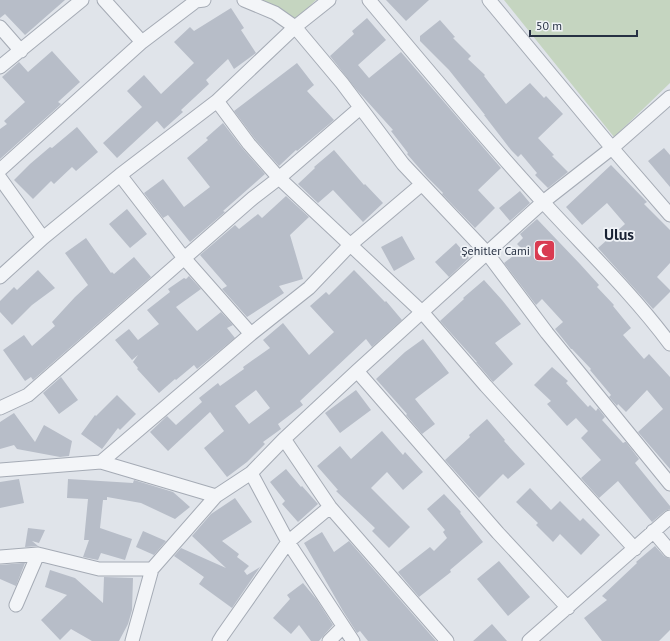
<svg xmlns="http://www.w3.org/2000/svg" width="670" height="641" viewBox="0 0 670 641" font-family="'PT Sans',sans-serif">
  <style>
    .green { fill: #c5d5c0 }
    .building { fill: #b7bdc8; fill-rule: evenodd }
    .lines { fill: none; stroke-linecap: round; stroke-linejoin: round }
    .minor-casing { stroke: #a5abb5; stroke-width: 15 }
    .minor { stroke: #f3f5f8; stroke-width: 13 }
    .labels { text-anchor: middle; stroke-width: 3.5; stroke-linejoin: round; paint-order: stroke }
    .poi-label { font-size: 12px; fill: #273143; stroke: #f0f3f7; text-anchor: end }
    .district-label { font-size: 16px; font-weight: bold; fill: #192234; stroke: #f0f3f7 }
  </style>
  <rect width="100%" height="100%" fill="#e0e4ea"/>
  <path class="green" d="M259 0H316L295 20Z
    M504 0H670V83L614 137Z"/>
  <path class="building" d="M0 0H65L25 35 5 14 0 18Z
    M386 0H429L406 21Z
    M231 8 244 28 241 30 256 53 234 69 228 59 206 80 209 84 181 110 183 112 164 129 157 121 117 158 103 143 142 107 127 91 144 75 161 94 194 63 174 42 190 27 194 31Z
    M367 18 386 40 358 65 369 78 401 52 501 168 478 190 495 208 475 228 442 194 443 193 427 177 407 154 408 153 391 131 393 130 356 89 330 56 354 34 352 31Z
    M440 20 455 37 453 38 471 56 468 59 485 75 484 76 506 104 530 83 544 98 546 96 563 114 538 138 554 155 552 156 568 172 548 188 535 175 537 173 521 154 518 157 511 150 484 115H485L449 70 420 41V36Z
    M52 51 80 82 58 102 61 104 59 106 0 159V129L7 124 4 121 25 102 2 77 19 62 28 72Z
    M297 63 314 85 307 91 334 120 297 151 296 150 279 166 255 139 234 111Z
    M223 123 243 149 265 174 223 211 225 212 190 242 168 215 163 218 144 193 163 179 184 207 210 187 187 158 208 140 206 138Z
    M77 127 98 152 76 171 72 167 54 184 51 181 33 199 14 180 30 164 50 147 52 148Z
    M664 148 670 155V187L648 161Z
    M334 150 364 185 365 184 383 203 363 222 333 190 318 203 298 184 315 168 314 167Z
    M611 165 647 202 644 204 670 230V263L657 277 670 290V292L653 309 598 248 625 224 607 203 582 225 566 207Z
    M520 191 530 203 510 221 499 208Z
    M286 196 309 217 290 235 303 279 279 286 284 293 247 317 223 290 222 289 227 286 200 255 235 225 239 229 258 214 262 218Z
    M127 209 147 234 130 248 109 224Z
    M537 219 580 264 599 285 597 287 614 305 613 306 631 328 623 335 644 359 649 354 670 377V469L638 432 663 409 647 390 626 412 618 404 617 406 609 397 611 395 590 370 591 369 572 349H571L555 329 563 322 542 299 536 305 504 263 522 249 517 244 523 238 520 234Z
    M402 236 415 259 394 271 381 247Z
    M86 238 111 273 112 272 114 274 134 257 151 277 33 380 31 377 25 381 3 350 24 335 32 346 55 326 52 322 75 297 88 285 65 253Z
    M456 243 469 258 449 277 435 262Z
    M38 270 55 288 32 305 12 325 0 312V301L14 287 17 290Z
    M354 270 385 302 386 301 402 320 372 347 366 339 300 401 303 405 278 424 281 429 263 442 265 444 247 462 227 477 204 448 224 431 210 412 168 451 150 432 167 416 176 425 202 402 199 398 218 383 220 386 244 369 243 367 270 348 263 340 283 323 309 355 334 332 310 306 326 292 329 295ZM256 390 270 408 249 424 235 406Z
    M189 276 201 289 176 307 197 331 221 312 233 325 227 328 235 338 197 369 194 365 176 380 175 379 159 393 137 369 138 368 133 362 138 355 132 360 115 340 129 329 138 340 159 324 147 310 170 292 168 289 184 278 186 279Z
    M484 280 502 300 521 324 495 343 513 364 493 382 476 362H477L440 321 464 299 463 298Z
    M423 339 449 373 415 399 435 424 422 434 406 415 407 414 376 379 405 352Z
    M552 367 568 381 566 383 588 407 590 405 596 411 598 408 605 417 602 420 623 443 625 442H626L639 459 635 463 670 506V509L665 511 652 522 618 481 599 498 581 478 601 460 581 438 588 431 576 418 567 426 547 404 551 401 534 385Z
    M61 377 78 400 59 414 43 393Z
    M356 390 371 410 340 433 325 413Z
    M117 395 136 414 120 430 118 428 102 449 81 434 95 415 96 416Z
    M14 413 35 442 44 425 72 441 69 456 60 457 17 449 14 445 0 449V422Z
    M487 419 505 440 504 441 525 464 508 479 503 474 479 498 445 460 470 437 469 435Z
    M382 431 403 455 405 452 423 472 403 490 387 472 371 488 410 527 389 548 372 531 375 528 336 491 338 490 317 466 340 446 351 459Z
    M286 469 301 487 302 486 318 504 298 522 282 504 285 501 270 482Z
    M19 479 24 503 0 508V482Z
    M68 479 133 483 134 480 173 492 190 507 175 519 141 503 107 497V500H103L100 528 132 539 125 560 101 553 98 560 83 557 89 540H84L88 499 67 498Z
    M530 488 551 510 560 501 580 521 583 518 600 535 581 555 560 534 553 542 536 525 538 523 516 502Z
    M444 494 461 512 460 513 483 542 450 570 451 572 419 597 398 572 430 547 434 551 447 538 443 532 445 530 427 509Z
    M235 498 252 522 222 541 239 554 237 557 249 566 244 571 247 575 260 567 232 608 199 584 204 577 174 556 181 548 226 568 192 536 211 514Z
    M28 528 45 530 39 543 32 541 38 546 25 547Z
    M143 531 166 541 154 555 136 547Z
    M322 532 334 552 349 541 436 641H368L360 631 357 633 343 611 304 543Z
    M655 546 664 556 670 559V630L659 641H602L584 618 607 600 602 596 637 563 636 562Z
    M499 561 530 597 508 616 477 579Z
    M23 563H25L16 586 0 579V565Z
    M50 570 75 578 103 603 104 577 133 578 132 610 128 624 119 641H92L71 629 60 640 41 620 67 595 45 587Z
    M303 583 317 600 333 625 319 641H311L299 625 291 634 273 618 290 599 287 595Z
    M492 624 507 641H473Z"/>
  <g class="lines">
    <defs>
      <path id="minor" d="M104 0 142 42
        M244 0 275 13 295 27 342 83 403 164 487 253 547 333 670 484
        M369 0C426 68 483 137 543 202 586 249 632 293 670 344
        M489 0 612 148 670 215
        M0 27 21 51
        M0 67 82 0
        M217 101 249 144 279 178 422 312 486 386 635 549
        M0 170 142 42 196 1 204 0
        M120 175 184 258 251 334
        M0 178 43 238
        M0 277 43 238 120 175 217 101 295 27 329 0
        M357 371 498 533 568 608
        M0 408 28 395 253 198 279 178 360 108
        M284 439 330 507 447 641
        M101 462 251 334 309 288 350 245 422 184
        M0 470 101 462 216 496
        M251 473 288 542 353 641
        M653 531 670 551
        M0 557 38 554 99 569H152
        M16 605 38 554
        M132 641 152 569 216 496 251 473 284 439 357 371 543 202 612 148 670 97
        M219 641 222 636 288 542 330 507
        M329 641 343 627
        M529 641 670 517"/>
    </defs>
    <use href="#minor" class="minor-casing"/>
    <use href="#minor" class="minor"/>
  </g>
  <defs>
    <symbol id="mosque-square" viewBox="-11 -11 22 22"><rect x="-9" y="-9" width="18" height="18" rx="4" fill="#d93b51" stroke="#f0f3f7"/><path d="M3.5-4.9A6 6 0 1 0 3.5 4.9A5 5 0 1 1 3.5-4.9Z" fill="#fff"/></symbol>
  </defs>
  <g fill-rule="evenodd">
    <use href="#mosque-square" x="532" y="238" width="25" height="25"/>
  </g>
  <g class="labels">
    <g class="poi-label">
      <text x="530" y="255">Şehitler Cami</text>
    </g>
    <g class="district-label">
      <text x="619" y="240">Ulus</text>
    </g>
  </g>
  <path d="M530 30v6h107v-6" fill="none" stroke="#273143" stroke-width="2"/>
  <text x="536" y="30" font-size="12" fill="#273143" stroke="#f0f3f7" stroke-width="3" paint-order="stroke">50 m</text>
</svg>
